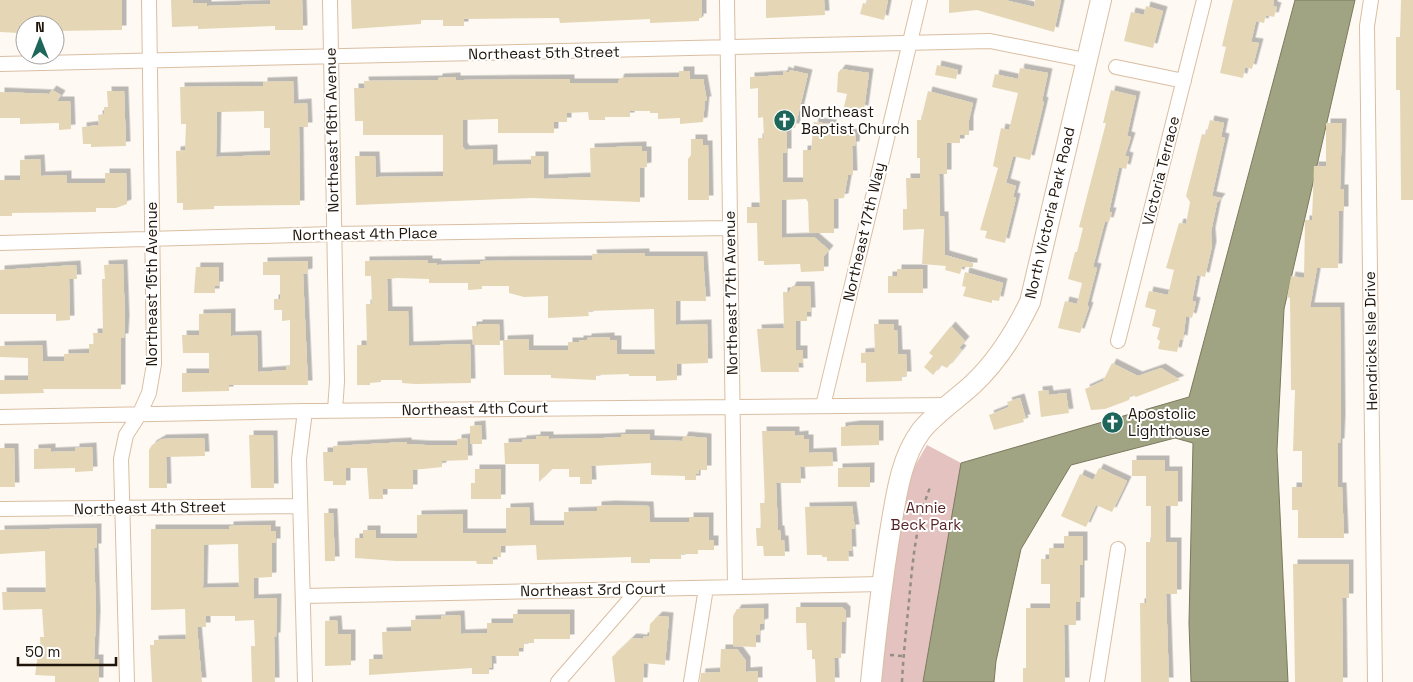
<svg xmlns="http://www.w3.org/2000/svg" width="1413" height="682" viewBox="0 0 1413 682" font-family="'Space Grotesk',sans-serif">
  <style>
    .green { fill: #e3c2c0 }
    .water { fill: #a1a482; stroke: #7a795e }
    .building { fill: #e5d7b5; fill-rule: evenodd; filter: url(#shadow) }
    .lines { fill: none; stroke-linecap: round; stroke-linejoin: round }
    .street-casing { stroke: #dabea2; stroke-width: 16 }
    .secondary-casing { stroke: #dabea2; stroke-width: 22 }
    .path { stroke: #958e86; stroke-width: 2.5; stroke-dasharray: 4 4; stroke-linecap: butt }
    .street { stroke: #fff; stroke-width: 14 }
    .secondary { stroke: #fff; stroke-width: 20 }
    .labels { text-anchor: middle; stroke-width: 4; stroke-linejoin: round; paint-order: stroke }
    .street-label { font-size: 15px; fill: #1f150b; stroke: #fff }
    .poi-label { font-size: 15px; fill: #1f150b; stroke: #fff; text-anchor: start }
    .park-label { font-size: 15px; fill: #592425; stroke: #fff }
  </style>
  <defs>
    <filter id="shadow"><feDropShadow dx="4.5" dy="-4.5" stdDeviation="0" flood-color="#0004"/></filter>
  </defs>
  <rect width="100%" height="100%" fill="#fef9f3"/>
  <path class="green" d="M927 445 961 463 923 682H879L905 493 913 469Z"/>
  <path class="water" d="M1295 0H1355L1284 309 1277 450 1288 682H1191L1189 623 1193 443 1175 438 1071 465 1021 549 996 661 994 682H923L961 463 1189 397Z"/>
  <path class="building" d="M0 0H122V30L55 31V25H23L18 26 19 33 0 32Z
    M171 0H193V3H207V6L270 4V0H302L303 30H275V26L198 29V26L172 27Z
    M351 0H702V18H699V21L650 23V19L560 23 559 18H555L464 19V26H443V20H421V24L352 29Z
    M766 0H824L825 15 766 18Z
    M868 0H888L884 20 860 14 863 3 867 4Z
    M949 0H1005L1034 7 1035 0H1061L1054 32 977 10 949 13Z
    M1233 0H1274L1273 6 1277 7 1274 17 1266 15 1264 23 1256 21 1251 42 1259 43 1252 69 1245 67 1243 78 1220 73 1226 47 1222 46Z
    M1401 0H1413V200H1401L1400 90H1396V37H1400Z
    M1146 6 1163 11 1153 48 1124 41 1131 12 1144 15Z
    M937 65 958 70 956 79 935 75Z
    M1020 68 1048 73 1042 101 1044 102 1030 160 1013 156 1006 183 1016 186 1013 197 1016 198 1005 243 985 238 987 231 980 230 998 168 993 166 1001 128 1009 130 1018 93 992 87 995 74 1018 79Z
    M841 69 869 73 864 110 844 107 847 94 837 92 838 73Z
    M790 70 808 74 795 128H787V153H783V182H803V150H811L814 122 832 124V131L856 134 855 146H852L853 175H848L844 198 834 199V233H809L808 202 806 199 782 200V238L814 237 829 250 824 256V271L801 272 800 264 764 265V261H758L757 223H747V207H760L758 138H764L763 117 758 118V88L750 89V77L783 75 784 71 789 73Z
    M679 71H690V79H703L707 101H705L703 122 680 124V118L658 119V113H650V111H630V117H605V120H589L588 112 567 113V122H554V133H498V119L463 120V147L465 150 493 149V165L531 164V156H544V179L591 177 590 148 642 146V151H647V167L640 168V202L531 198 356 205 355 156H375L376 177 443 176V135H363V121H355L354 88H365L364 81 438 80V78L456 77V80H461L570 79V83H618L620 78 679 77Z
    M293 81 294 104 307 103 308 127H299L300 205 214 206V209L183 210V203H177L176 151 185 150 186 124H181L180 87 263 86V82ZM264 111V128H270V155L216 157 217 112Z
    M52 90 61 95 57 101H70L71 129 59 130V123L20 124V118H0V92L49 94Z
    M1111 90 1136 96 1127 136 1131 137 1125 156 1129 157 1126 169 1119 167 1109 212H1112L1109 222 1105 221 1093 267 1097 268 1087 306 1089 307 1080 333 1058 328 1065 301 1077 304 1082 283 1068 279 1075 252H1077L1083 228 1079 227 1106 123H1103Z
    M107 91H124L126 146 91 147V144H83L82 127 99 125 98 115 104 114V107H108Z
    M928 91 973 103 969 120V135H960V143H947V174H939L940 216H944L945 255 973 263V267H962L960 274 945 270 946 266 922 264 924 229 903 230V209H907L906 178H920V158H917V120H921Z
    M1210 120 1224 123 1221 137 1225 138 1212 196 1221 198 1217 203 1211 232 1212 246 1205 277 1197 275 1192 301 1196 302 1192 318 1186 316 1183 340 1180 339 1177 352 1158 349 1160 341 1157 339 1160 328 1152 326 1156 310 1145 307 1149 291 1168 295 1174 270 1166 268 1179 223 1186 224 1190 202 1186 196 1202 134 1206 135Z
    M1326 123H1342L1340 189H1344V211H1339L1338 268H1317L1310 307H1340L1341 419 1340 443H1338V487H1342L1344 538H1298V510H1292V487H1302V451H1293L1295 390H1291L1290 298 1287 297 1291 276 1304 278 1305 220H1312L1314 166H1326Z
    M691 139H703V145H708L709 200H688V159L691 155Z
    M40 159 41 176 67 175V183H105V173H126L127 204 116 208H96V212L12 213V216H0V180H20V160Z
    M645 253V256H703L706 301H676V325L707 324 708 363 677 364V380L656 381V376H629V374L596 375V380L551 378V375H504L503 340 529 339V350H568V342H579V340H587V338L610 337V340H617V354H655L654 309 588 311 589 316 548 318V296L524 297 509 293V286H482V289L468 290V283H429V279L398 278 387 279 388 311H408L409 346 470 344 471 383 415 384 402 383V380H381V382L370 383V385H357V345H367L366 304H372L371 276H365V261L428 260V263H437V265L481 264 480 261 593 260 592 254Z
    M308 261V273L303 274 308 385H229V391L182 392V373H209V353H183L182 335H199V314L231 313V336L257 335 258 372 286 370V366H290V320L282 321V310H274V299H280V275H263V262Z
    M123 264 125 320 124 338H121V389H43L44 393 0 394V380H28V358L0 357V346L42 345 43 361H64V354L89 353V344H94L93 333H103L102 279H105L104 265Z
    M76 265 77 279H69L70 320 56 321V314H0V270Z
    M196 267H219V286H215V293H194Z
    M897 269H923V293H888V276H897Z
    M965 272 1003 283 999 301 992 300V303L963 296 966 287 962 286Z
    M792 286H810L811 312H807V321H796V350H803V363H798L799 372H761L757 329 784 328 783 292H789Z
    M478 324H499L500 345H473L472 326H478Z
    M874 324H894V330H897L898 354H906L907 376H902V381L866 382V363H861V353L875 352Z
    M951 326 965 341 959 348 962 350 947 368 941 365 933 375 924 367 933 356 929 353Z
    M1112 363 1138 376 1161 368 1180 380 1136 397 1131 394 1129 400 1105 409 1091 410 1085 389 1103 381Z
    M1048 390 1049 395 1066 393 1069 413 1041 417 1038 391Z
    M1020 398 1026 419H1023L1024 422 994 430 989 415 1009 407 1007 402Z
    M481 425 482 444H470V426Z
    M856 425H879V445L841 446V427Z
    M762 431H795V436L804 435V439H809V453L832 452 833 466 800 467 801 483H776L778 530H780L781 540H784L785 556H764L763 546H757L756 528H761L760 503H765Z
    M621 434H650V440L682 441 684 436 707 438V470H699V474H696V480H685V476L651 475V463L591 466 592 484H580V477H569V469H552L539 482V464H505L504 443 522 442V440L536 439V436H549V439L603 438 621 437Z
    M249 435H273L274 488H251Z
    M204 438 205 456 166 457 167 488H149V450L152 445 162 439Z
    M467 438 468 460 442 461V467L413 470V489H383V499H369L367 468H346V485H333V481H324L323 452H333V446L407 442V444L425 445H457V439Z
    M92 447 93 471 75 472V468L34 469V449L51 448V452L75 451V448Z
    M0 448H14L15 487H0Z
    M1132 460H1165V471H1178V506H1166V542H1177V594H1166L1169 682H1141L1140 603H1146V542H1151V506H1146V476H1132Z
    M870 467V487H838V468Z
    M1099 468 1127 481 1112 512 1096 505 1086 527 1061 516 1080 474 1093 480Z
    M475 469H501V499H471V483H475Z
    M611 505 649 506 650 522H689V517H709V540H714V550H698V554H681V559H650V563H631V557L537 560 536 545 501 546V557H493V564H477L476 561H396L355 558V538H363V530H376V538H417V515L463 514V533H506V508L529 507 530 525H564V512L597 511V506Z
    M852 506 855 529H851L852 551H848L849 561H827V557H822V555H807L805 507Z
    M324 513H333L335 561H325Z
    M271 525V531H276V543H272V577L254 578V599L277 598 276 637H274L275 682H252L251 646H255L254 620 235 621V616H206V627H197L202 682H152L150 645H154V640L186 639 185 609 151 610V529H229V526ZM238 544 239 587 203 588 204 545Z
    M97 528V548H94L96 615 94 659H99V682H55V676L35 675 38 655H41L40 637H44L42 609 3 610 2 592H46L45 551 0 554V530Z
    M1064 536H1083V565H1080V602H1076V625H1064L1065 682H1023V668H1026V608H1050V584H1041V559H1049V548H1064Z
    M1293 564H1349V598H1342L1343 682H1295Z
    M796 607H842L846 611V622H842L841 658H834L835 682H816L815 659H812V650H807L806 623H796Z
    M764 608V623L760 624V634L756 635V647L733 646V616L737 609Z
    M513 614H570V639H534V643H524V648H519V656H491L492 668H489V674H472V668L369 675V659H383L382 632 411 631V620L441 619V616L460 615 461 634 487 633V623H513Z
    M658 616 669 617 665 665 644 663 643 682H615L612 657 632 638 643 639V637L649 636 650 624Z
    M337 620 338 634H351V665L325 666V621Z
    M721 649H737L746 661V672L758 671V682H700L701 673 720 672Z"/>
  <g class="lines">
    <defs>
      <path id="street" d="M330 0 337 382 335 410
        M727 0 735 587
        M1371 0 1367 26 1375 682
        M0 64 990 41 1085 60
        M1116 67 1184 81
        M0 243 333 234 729 228
        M1118 341 1204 0
        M823 406 920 0
        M305 411 299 459 305 682
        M0 417 305 411 950 405
        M0 509 300 506
        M303 596 882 584
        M127 682 121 459 126 435 139 415 149 393 154 364 149 0
        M558 682 638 590
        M691 682 706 588
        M1097 682 1118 549"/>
      <path id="secondary" d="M871 682C876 632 882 582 890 532 896 498 900 459 921 431 933 415 957 399 972 385 998 361 1015 333 1030 302L1101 0"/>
    </defs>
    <use href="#street" class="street-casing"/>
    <use href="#secondary" class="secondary-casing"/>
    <path class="path" d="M890 655 902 656
      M902 682C903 661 905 641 907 621 912 575 913 529 931 485"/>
    <use href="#street" class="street"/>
    <use href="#secondary" class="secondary"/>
  </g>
  <defs>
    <symbol id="church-disc" viewBox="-11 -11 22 22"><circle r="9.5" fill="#1e655a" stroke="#fff"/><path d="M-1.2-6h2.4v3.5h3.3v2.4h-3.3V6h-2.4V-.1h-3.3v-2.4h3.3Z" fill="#fff"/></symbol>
  </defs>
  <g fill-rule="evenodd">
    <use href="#church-disc" x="772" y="108" width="25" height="25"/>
    <use href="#church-disc" x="1100" y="410" width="25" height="25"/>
  </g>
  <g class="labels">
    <g class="street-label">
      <text transform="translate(544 53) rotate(-1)" y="5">Northeast 5th Street</text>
      <text transform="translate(332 130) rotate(-91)" y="5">Northeast 16th Avenue</text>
      <text transform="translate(1161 171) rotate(-76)" y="5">Victoria Terrace</text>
      <text transform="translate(1050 213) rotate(-77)" y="5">North Victoria Park Road</text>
      <text transform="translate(864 232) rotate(-77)" y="5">Northeast 17th Way</text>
      <text transform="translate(365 234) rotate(-1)" y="5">Northeast 4th Place</text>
      <text transform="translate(152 284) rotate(-90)" y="5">Northeast 15th Avenue</text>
      <text transform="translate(731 293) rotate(-91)" y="5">Northeast 17th Avenue</text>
      <text transform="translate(1371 341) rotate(-91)" y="5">Hendricks Isle Drive</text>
      <text transform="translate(475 409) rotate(-1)" y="5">Northeast 4th Court</text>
      <text transform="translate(150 508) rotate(-1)" y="5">Northeast 4th Street</text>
      <text transform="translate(593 590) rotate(-1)" y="5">Northeast 3rd Court</text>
    </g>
    <g class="poi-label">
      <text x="801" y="117">Northeast<tspan x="801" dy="17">Baptist Church</tspan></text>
      <text x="1128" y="419">Apostolic<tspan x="1128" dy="17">Lighthouse</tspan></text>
    </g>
    <g class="park-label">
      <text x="926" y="513">Annie<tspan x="926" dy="17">Beck Park</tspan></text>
    </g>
  </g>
  <g transform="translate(40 40)"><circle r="24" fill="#ffffff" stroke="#a5a19d"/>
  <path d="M0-4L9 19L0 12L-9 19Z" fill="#1e655a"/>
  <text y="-8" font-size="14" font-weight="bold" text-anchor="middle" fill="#1f150b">N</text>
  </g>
  <path d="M18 657v8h98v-8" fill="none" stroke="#1f150b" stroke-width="2.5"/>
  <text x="25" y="657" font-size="15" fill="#1f150b" stroke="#ffffff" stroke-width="4" paint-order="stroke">50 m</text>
</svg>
